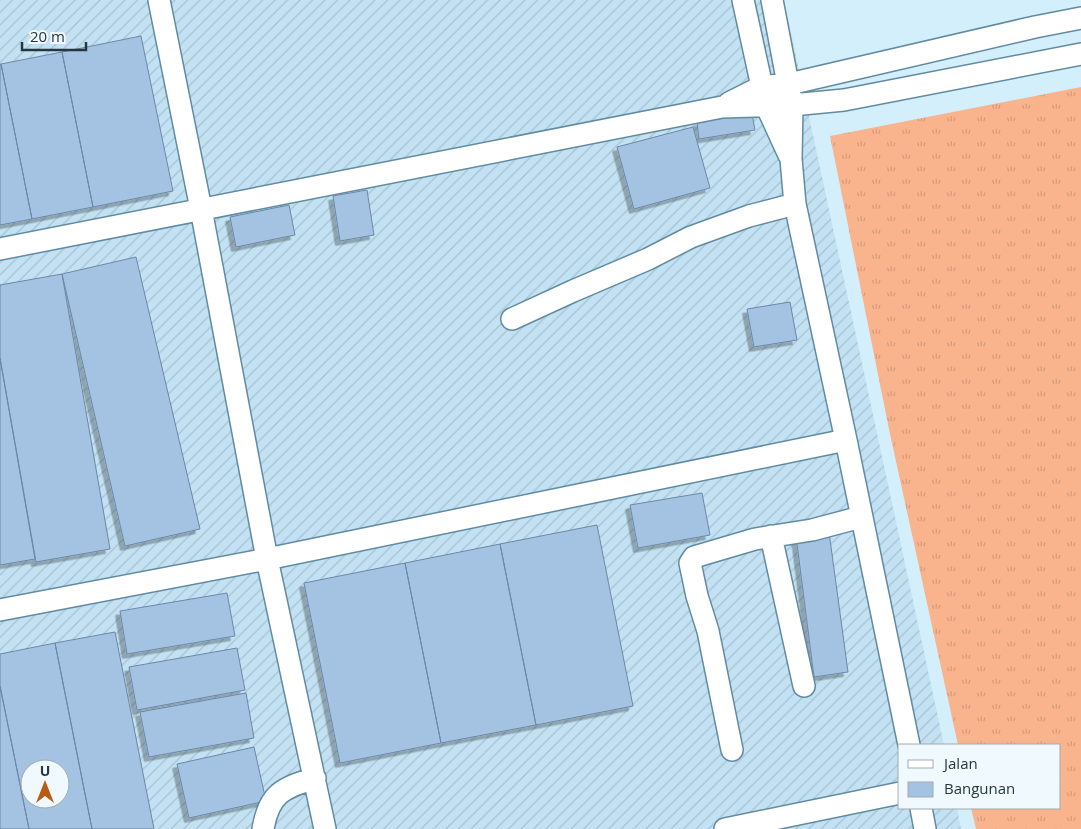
<svg xmlns="http://www.w3.org/2000/svg" width="1081" height="829" viewBox="0 0 1081 829" font-family="'Open Sans',sans-serif">
  <style>
    .industrial { fill: url(#industrial-furrows); fill-rule: evenodd }
    .grass { fill: url(#grass-tufts) }
    .building { fill: #a4c2e2; stroke: #6c88a6; fill-rule: evenodd; filter: url(#shadow) }
    .lines { fill: none; stroke-linecap: round; stroke-linejoin: round }
    .minor-casing { stroke: #608ba0; stroke-width: 24 }
    .minor { stroke: #fff; stroke-width: 21 }
  </style>
  <defs>
    <pattern id="industrial-furrows" width="10" height="10" patternUnits="userSpaceOnUse" patternTransform="scale(1.25)"><rect width="10" height="10" fill="#c2e1f2"/><path d="M-1 1l2-2M0 10L10 0M9 11l2-2" fill="none" stroke="#a7c2d1"/></pattern>
    <pattern id="grass-tufts" width="24" height="20" patternUnits="userSpaceOnUse" patternTransform="scale(1.25)"><rect width="24" height="20" fill="#fab48d"/><path d="M3 7l-1-3M5 7V3M7 7l1-3M15 17l-1-3M17 17v-4M19 17l1-3" fill="none" stroke="#d69b7b"/></pattern>
    <filter id="shadow"><feDropShadow dx="-4.5" dy="4.5" stdDeviation="0" flood-color="#0004"/></filter>
  </defs>
  <rect width="100%" height="100%" fill="#d4effc"/>
  <path class="industrial" d="M0 0H784L944 745H900V808H957L961 829H0ZM30 769H60V799H30Z"/>
  <path class="grass" d="M1081 87V829H976L971 808H1060V745H958L890 434 830 136Z"/>
  <path class="building" d="M141 36 173 191 93 207 62 52Z
    M62 52 93 207 32 219 1 64Z
    M0 64H1L32 219 0 225Z
    M752 114 755 130 699 139 697 122Z
    M693 127 710 188 634 209 617 147Z
    M367 190 374 235 340 241 333 196Z
    M289 205 295 235 236 247 230 217Z
    M136 257 200 529 125 546 62 274Z
    M62 274 110 549 36 562 0 358V285Z
    M790 302 797 340 754 347 747 309Z
    M0 358 35 559 0 565Z
    M702 493 710 535 638 548 630 505Z
    M597 525 633 706 536 725 500 544Z
    M829 532 848 672 814 677 796 536Z
    M500 544 536 725 441 743 405 563Z
    M405 563 441 743 340 763 304 583Z
    M227 593 235 636 127 654 120 611Z
    M115 632 154 829H92L55 643Z
    M55 643 92 829H29L0 686V654ZM30 769H60V799H30Z
    M237 648 245 690 137 710 129 667Z
    M0 686 29 829H0Z
    M246 693 254 738 149 757 140 712Z
    M254 747 266 801 189 818 177 764Z"/>
  <g class="lines">
    <defs>
      <path id="minor" d="M159 0 201 209 267 559 325 829
        M743 0 766 105 789 155
        M772 0 792 105 791 159 795 204 846 440 909 745
        M729 103 761 87 789 84 1035 27 1081 18
        M0 249 722 107 792 105 844 100 1081 54
        M512 319 573 291 648 259 691 237 749 216 795 204
        M771 536 804 686
        M0 610 267 559 846 440
        M732 750 708 631 697 596 690 563 694 557 755 539 812 530 861 517
        M921 808 925 829
        M263 829C269 793 283 788 315 778
        M725 829 900 793"/>
    </defs>
    <use href="#minor" class="minor-casing"/>
    <use href="#minor" class="minor"/>
  </g>
  <rect x="898" y="744" width="162" height="65" fill="#f0f9fd" stroke="#9fabb1"/>
  <rect x="908" y="760" width="25" height="8" fill="#ffffff" stroke="#9fabb1"/>
  <text x="944" y="769" font-size="15" fill="#253740">Jalan</text>
  <rect x="908" y="782" width="25" height="15" fill="#a4c2e2" stroke="#9fabb1"/>
  <text x="944" y="794" font-size="15" fill="#253740">Bangunan</text>
  <g transform="translate(45 784)"><circle r="24" fill="#f0f9fd" stroke="#9fabb1"/>
  <path d="M0-4L9 19L0 12L-9 19Z" fill="#ba5b14"/>
  <text y="-8" font-size="14" font-weight="bold" text-anchor="middle" fill="#253740">U</text>
  </g>
  <path d="M22 42v8h64v-8" fill="none" stroke="#253740" stroke-width="2.5"/>
  <text x="30" y="42" font-size="15" fill="#253740" stroke="#f0f9fd" stroke-width="4" paint-order="stroke">20 m</text>
</svg>
